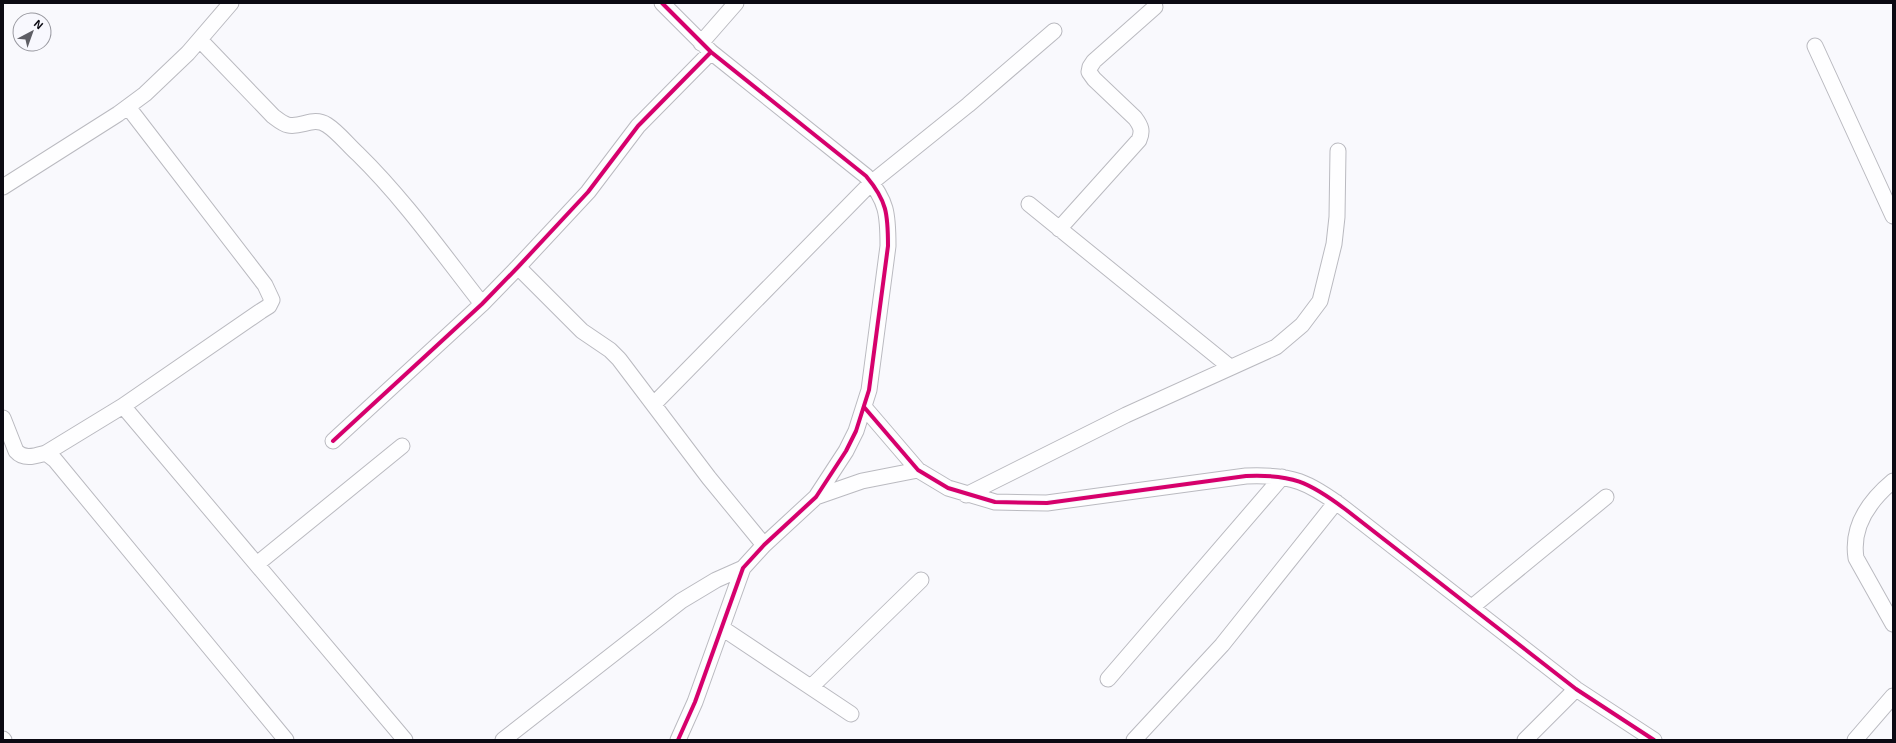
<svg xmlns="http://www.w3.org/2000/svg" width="1896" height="743" viewBox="0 0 1896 743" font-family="'Exo 2',sans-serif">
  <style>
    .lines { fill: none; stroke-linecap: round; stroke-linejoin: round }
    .street-casing { stroke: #babac0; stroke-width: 17 }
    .street { stroke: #fefeff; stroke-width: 15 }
    .cycleway-casing { stroke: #f8f8fe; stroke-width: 6 }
    .cycleway { stroke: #d6006c; stroke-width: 4 }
  </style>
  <rect width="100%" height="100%" fill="#f9f9fd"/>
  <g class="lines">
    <defs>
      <path id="street" d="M662 3 711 52 866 176C887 201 888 214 888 246L869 390 856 431 846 451 816 497 764 545 743 568 695 702 678 740
        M200 40 273 116C277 119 283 124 288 125 302 128 313 116 327 125 338 132 348 145 358 154 404 199 442 253 482 304
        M701 43 736 3
        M1815 46 1893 216
        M3 187 118 114 145 94 188 53 231 3
        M1029 204 1230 367
        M1059 229 1139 140C1143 131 1141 126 1135 118L1094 79 1089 72 1090 67 1094 61 1155 7
        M518 267 582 331 610 350 619 359 709 478 764 545
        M654 404 871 183 968 105 1054 31
        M123 406 261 311 269 306 272 300 265 285 128 107
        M864 407 918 470 948 488 995 502 1047 503 1246 476C1292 474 1309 482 1345 509L1576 689 1654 740
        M3 418 16 451C24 460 35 456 46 453L55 460 286 740
        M333 441 482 304 518 267 588 192 638 126 711 52
        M46 453 123 406 405 740
        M1893 481C1869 501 1851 526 1856 558L1893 624
        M966 495 1126 415 1276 347 1302 325 1320 301 1334 244 1337 217 1338 151
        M816 497 862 481 918 470
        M257 564 402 446
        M1472 607 1606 497
        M722 628 851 714
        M1108 679 1282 477
        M811 687 921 580
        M3 739 4 740
        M503 740 681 601 716 580 743 568
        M1134 740 1222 645 1336 502
        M1525 740 1576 689
        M1855 740 1893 696"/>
    </defs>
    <use href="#street" class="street-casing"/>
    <use href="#street" class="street"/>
    <defs>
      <path id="cycleway" d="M662 3 711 52 866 176C887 201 888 214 888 246L869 390 856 431 846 451 816 497 764 545 743 568 695 702 678 740
        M864 407 918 470 948 488 995 502 1047 503 1246 476C1292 474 1309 482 1345 509L1576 689 1654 740
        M333 441 482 304 518 267 588 192 638 126 711 52"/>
    </defs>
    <use href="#cycleway" class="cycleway-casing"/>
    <use href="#cycleway" class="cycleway"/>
  </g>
  <rect width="1896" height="743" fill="none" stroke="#0b0a13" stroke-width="8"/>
  <g transform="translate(32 32) rotate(41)"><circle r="19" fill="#f8f8fe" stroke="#9999a0"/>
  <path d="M0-3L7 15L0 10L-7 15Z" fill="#5e5e65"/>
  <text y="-6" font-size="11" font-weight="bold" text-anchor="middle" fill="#0b0a13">N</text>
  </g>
</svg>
